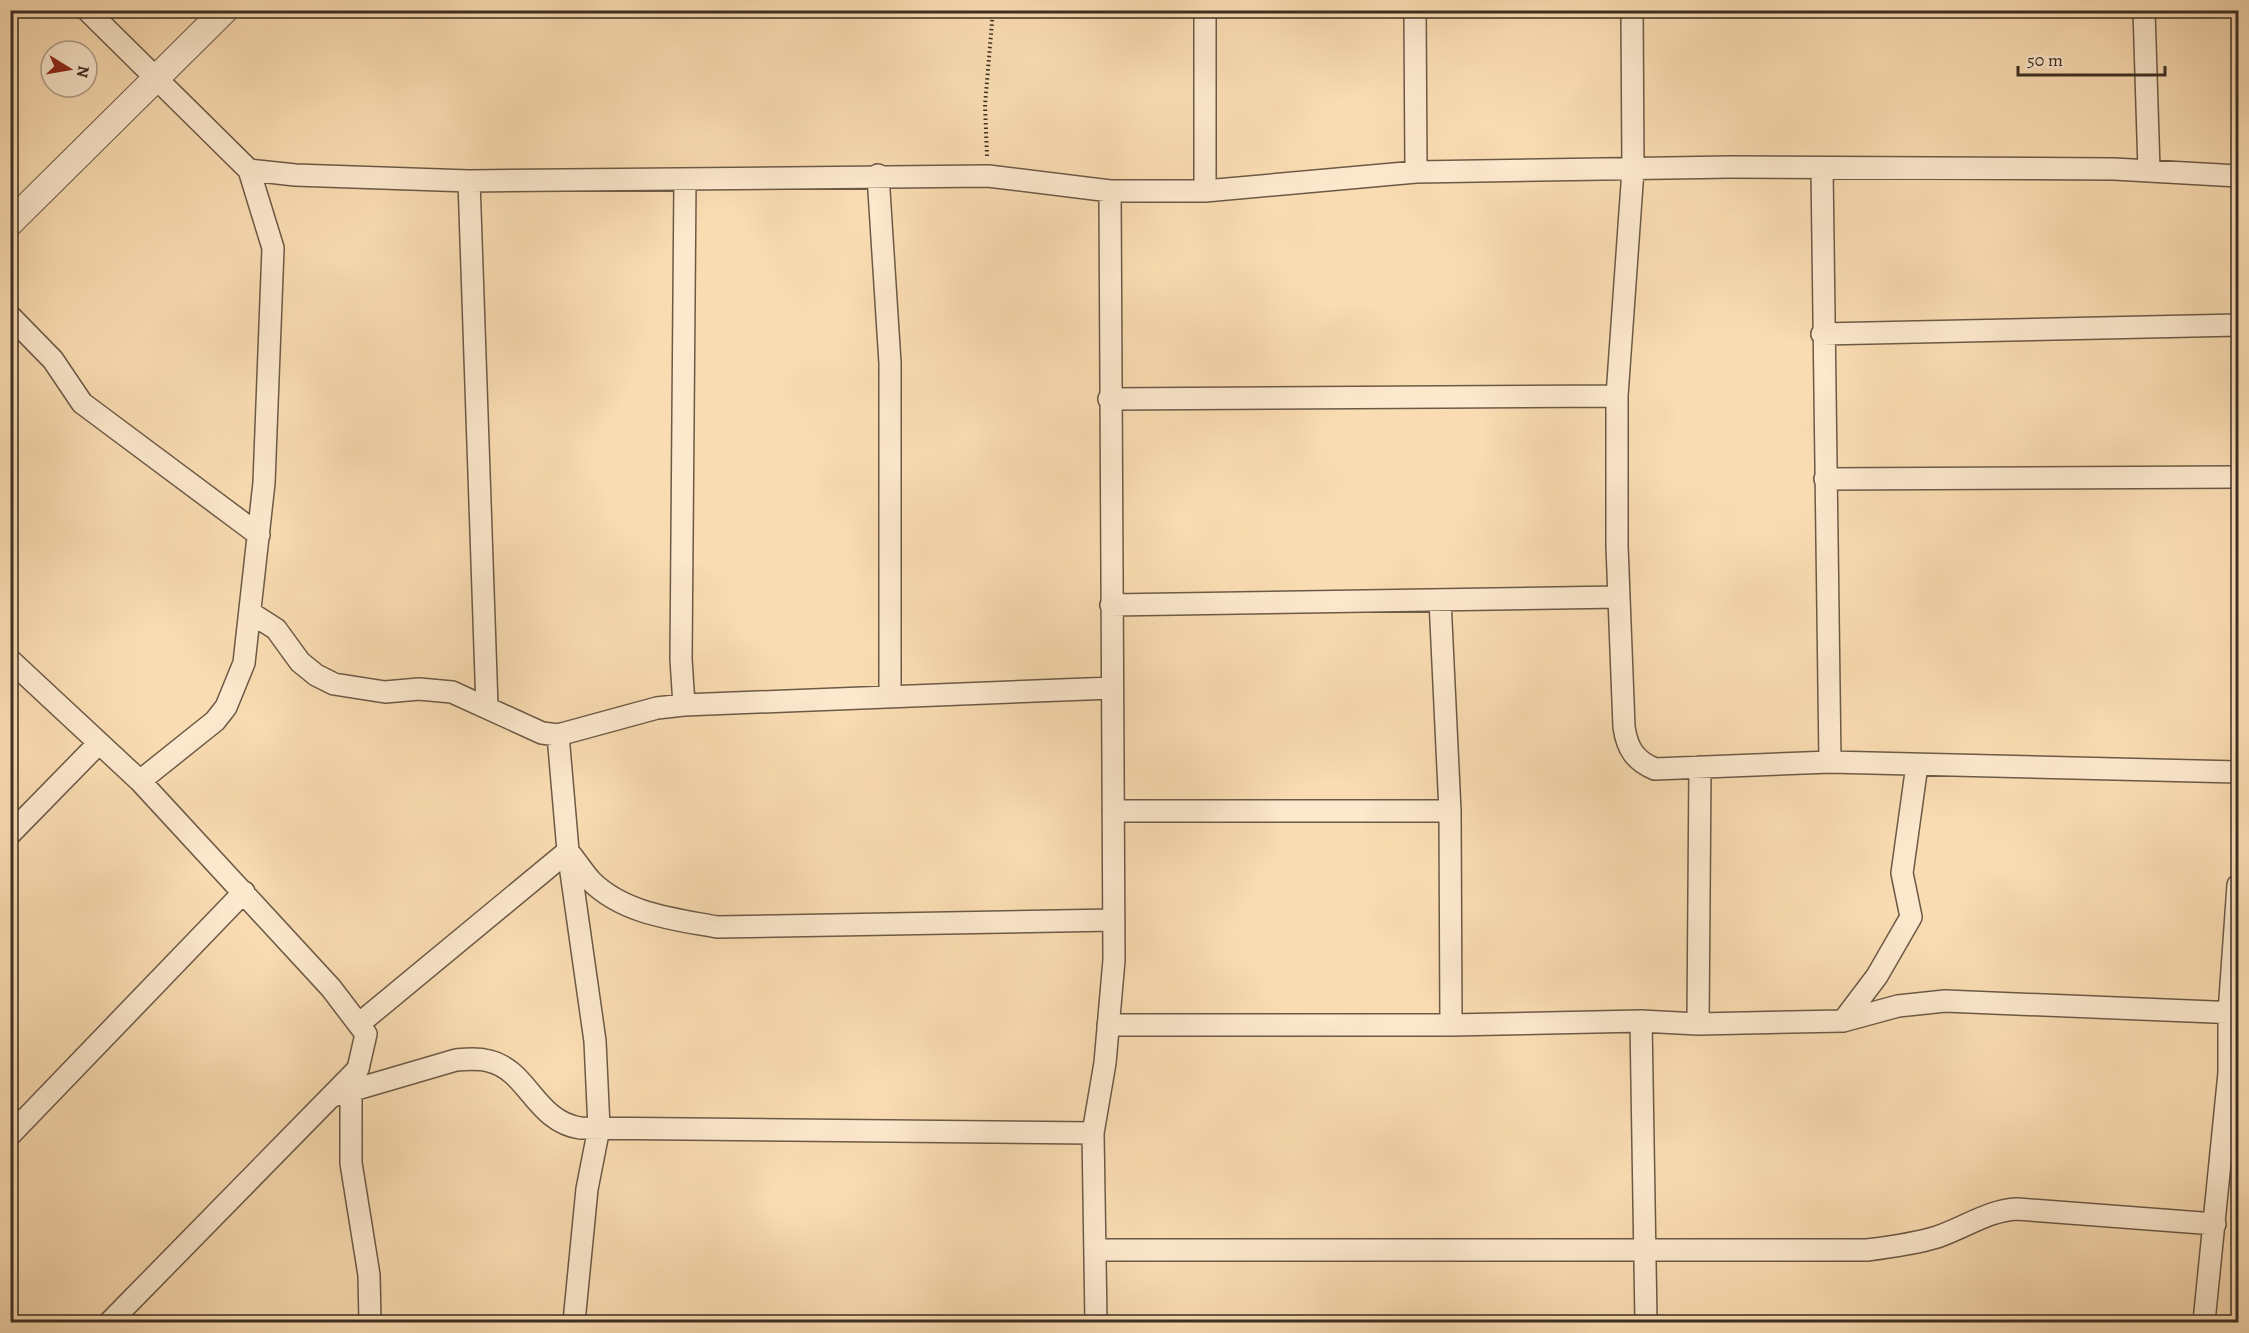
<svg xmlns="http://www.w3.org/2000/svg" width="2249" height="1333" viewBox="0 0 2249 1333" font-family="Alegreya,serif">
  <style>
    .lines { fill: none; stroke-linecap: round; stroke-linejoin: round }
    .minor-casing { stroke: #6c5a46; stroke-width: 24 }
    .tertiary-casing { stroke: #6c5a46; stroke-width: 28 }
    .path { stroke: #3c2f22; stroke-width: 4; stroke-dasharray: 1.5 3; stroke-linecap: butt }
    .minor { stroke: #fce8cd; stroke-width: 21 }
    .tertiary { stroke: #fce8cd; stroke-width: 26 }
  </style>
  <rect width="100%" height="100%" fill="#fadcb2"/>
  <filter id="stains"><feTurbulence type="fractalNoise" baseFrequency=".00333" numOctaves="4"/><feColorMatrix values="0 0 0 0 .2 0 0 0 0 .09 0 0 0 0 .02 0 0 0 .5 -.17"/></filter>
  <radialGradient id="worn" r=".72"><stop offset=".6" stop-color="#630" stop-opacity="0"/><stop offset="1" stop-color="#630" stop-opacity=".3"/></radialGradient>
  <g class="lines">
    <defs>
      <path id="minor" d="M87 10 249 170 295 175 469 181 988 176 1110 191H1205L1416 172 1731 167 2114 169 2238 176
        M1415 10 1416 172
        M1632 10 1633 170 1617 396V546L1624 727C1627 748 1635 761 1655 769L1830 762 2238 772
        M2144 10 2149 170
        M1822 168 1830 762
        M878 175 890 363V695
        M469 181 487 707
        M1205 191V10
        M10 316 53 360 82 403 259 535
        M1822 334 2238 325
        M1109 399 1617 396
        M1825 479 2238 477
        M1440 600 1450 811 1451 1025
        M1111 605 1619 597
        M251 613 276 629 300 662 316 675 334 684 385 692 419 689 452 692 542 733 558 735 657 708 684 705 1112 688
        M10 660 140 781 331 988 366 1034 358 1069 110 1322
        M684 705 681 659 685 179
        M558 735 568 851 595 1041 599 1128 587 1189 574 1322
        M140 781 215 721 226 707 244 663 264 483 273 248 249 170
        M1113 811H1450
        M10 834 99 743
        M1641 1021 1646 1322
        M1843 1021 1877 976 1911 917 1902 873 1917 765
        M360 1023 568 851C576 861 583 872 591 881 624 914 674 919 717 927L1113 920
        M1698 1024 1700 767
        M1108 1025H1451L1641 1021 1698 1024 1843 1021 1898 1006 1945 1001 2238 1013
        M351 1091V1163L369 1275 370 1322
        M333 1096 456 1060C467 1059 478 1058 489 1061 528 1070 535 1121 580 1128L1093 1133
        M10 1135 244 892
        M1095 1250H1867C1891 1247 1914 1244 1937 1237 1964 1228 1989 1210 2017 1209L2215 1224
        M1096 1322 1093 1133 1105 1063 1114 960 1110 191
        M2204 1322 2229 1073V1013L2238 885"/>
      <path id="tertiary" d="M10 223 225 10"/>
    </defs>
    <use href="#minor" class="minor-casing"/>
    <use href="#tertiary" class="tertiary-casing"/>
    <path class="path" d="M987 156 985 105 993 10"/>
    <use href="#minor" class="minor"/>
    <use href="#tertiary" class="tertiary"/>
  </g>
  <rect width="2249" height="1333" fill="none" stroke="#fadcb2" stroke-width="36"/>
  <rect x="12" y="12" width="2225" height="1309" fill="none" stroke="#3c2f22" stroke-width="3"/>
  <rect x="18" y="18" width="2213" height="1297" fill="none" stroke="#3c2f22" stroke-width="1.5"/>
  <g transform="translate(69 69) rotate(101)"><circle r="28" fill="#fce8cd" stroke="#af9e89" stroke-width="1.5"/>
  <path d="M0-4.5L10 22L0 15L-10 22Z" fill="#8f2418"/>
  <text y="-9" font-size="16" font-weight="bold" text-anchor="middle" fill="#3c2f22">N</text>
  </g>
  <path d="M2018 66v9h147v-9" fill="none" stroke="#3c2f22" stroke-width="3"/>
  <text x="2027" y="66" font-size="18" fill="#3c2f22" stroke="#fce8cd" stroke-width="4.5" paint-order="stroke">50 m</text>
  <rect width="100%" height="100%" filter="url(#stains)"/>
  <rect width="100%" height="100%" fill="url(#worn)"/>
</svg>
